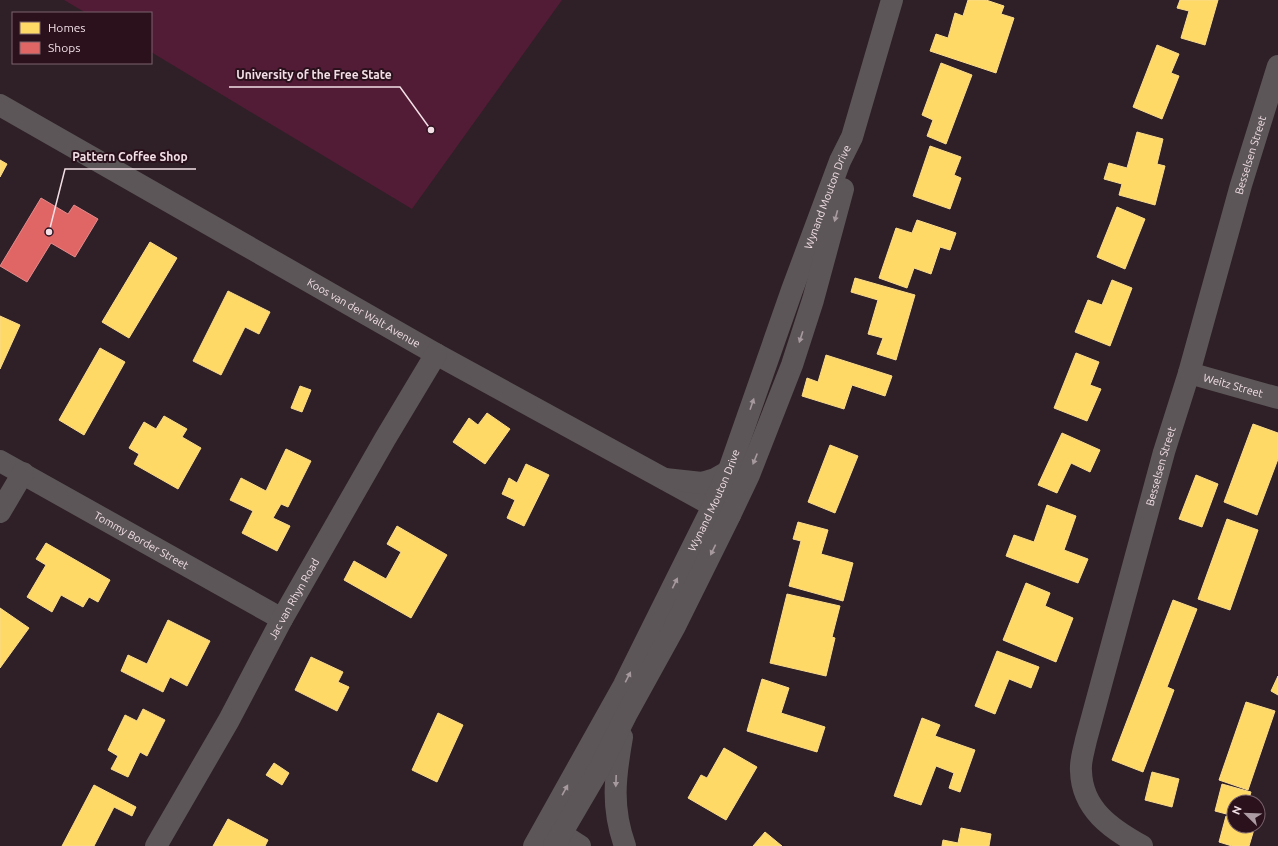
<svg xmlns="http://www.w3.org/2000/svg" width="1278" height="846" viewBox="0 0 1278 846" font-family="Ubuntu,sans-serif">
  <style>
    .green { fill: #521b36 }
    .homes { fill: #ffd966; stroke: #fbdb8c }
    .shops { fill: #e06666; stroke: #e58a8c }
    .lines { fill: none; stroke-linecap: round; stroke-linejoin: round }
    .minor { stroke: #5c5658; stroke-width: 22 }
    .tertiary { stroke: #5c5658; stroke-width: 22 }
    .oneway { fill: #a79a9f }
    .labels { text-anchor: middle; stroke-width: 4; stroke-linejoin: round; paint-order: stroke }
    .street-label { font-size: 11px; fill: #f2dfe6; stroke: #2a111c }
    .leader { fill: none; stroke: #f2dfe6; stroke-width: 1.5 }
    .callout-dot { fill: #f2dfe6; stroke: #2a111c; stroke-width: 1.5 }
    .callout-label { font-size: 12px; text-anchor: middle; font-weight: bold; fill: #f2dfe6; stroke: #2a111c; stroke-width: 4; stroke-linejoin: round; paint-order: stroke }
  </style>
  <rect width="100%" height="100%" fill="#2e2026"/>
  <path class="green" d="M64 0H562L412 209 151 52V13H86Z"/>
  <path class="homes" d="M968 0H986L1004 6 1001 14 1014 18 996 73 930 51 936 34 948 38 955 13 963 16Z
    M1180 0H1218L1205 45 1181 38 1189 11 1177 8Z
    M1157 45 1179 54 1171 73 1179 76 1162 119 1133 107Z
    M941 63 972 75 946 144 927 136 933 120 922 115Z
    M1137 132 1163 139 1157 164 1165 166 1155 205 1119 195 1122 184 1104 179 1109 163 1127 168Z
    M930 146 961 157 954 175 961 178 950 209 913 196Z
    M0 160 7 164 0 177Z
    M1117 207 1145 219 1125 269 1097 257Z
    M917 220 956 233 950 250 940 247 931 274 914 268 907 288 879 278 896 228 912 233Z
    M150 242 177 258 129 338 102 322Z
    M855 278 915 295 896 360 877 354 883 338 868 334 878 300 851 292Z
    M1112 280 1132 288 1110 346 1075 332 1088 300 1102 305Z
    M228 291 270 312 259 334 245 327 221 375 193 361Z
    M0 316 20 325 0 369Z
    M100 348 125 362 84 435 59 420Z
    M1076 353 1099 362 1090 385 1101 389 1087 421 1054 408Z
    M826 355 892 376 885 396 852 385 844 409 802 396 807 378 818 382Z
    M300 386 311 390 302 412 291 408Z
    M487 413 510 429 485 464 453 442 469 418 478 425Z
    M164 416 187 429 182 437 201 448 178 489 134 464 139 454 129 448 144 422 156 429Z
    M1253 424 1278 433V459L1257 515 1224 502Z
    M1062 433 1100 450 1090 472 1071 463 1057 493 1038 485Z
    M830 445 858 456 835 513 808 502Z
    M286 449 311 461 288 507 281 504 273 518 290 526 277 551 242 533 253 511 230 500 241 478 266 491Z
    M526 464 549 475 524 526 507 518 515 500 502 494 509 478 517 483Z
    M1196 475 1218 484 1202 527 1179 519Z
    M1047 505 1076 516 1064 550 1088 559 1078 583 1006 556 1014 535 1034 542Z
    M1227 519 1258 530 1230 610 1198 599Z
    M798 522 828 530 821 554 853 563 843 601 789 586 801 541 793 539Z
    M397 526 447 555 411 618 344 580 354 561 386 579 401 552 387 544Z
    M46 543 110 580 98 602 89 597 83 607 61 595 52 612 27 597 46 565 36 559Z
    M1026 583 1050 593 1045 606 1073 618 1056 662 1003 640Z
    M787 594 840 606 832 637 835 638 826 676 770 663Z
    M1173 600 1197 609 1167 687 1174 690 1143 772 1112 760Z
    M0 608 29 628 0 668Z
    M168 620 210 641 187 686 170 677 163 692 121 671 128 655 147 664Z
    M997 651 1039 667 1031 688 1009 679 995 714 975 706Z
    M311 657 343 672 338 682 349 687 337 711 295 690Z
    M1278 676V695L1271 691Z
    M762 679 789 688 781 713 825 727 817 752 747 731Z
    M1246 702 1275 711 1248 790 1219 780Z
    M143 709 165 720 147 756 140 752 128 777 111 769 118 756 108 750 125 715 137 721Z
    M438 713 463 725 437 782 412 770Z
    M922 718 940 725 935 736 975 750 960 792 949 788 954 773 936 766 921 805 894 796Z
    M724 748 757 767 726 820 688 798 701 775 707 778Z
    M274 763 289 773 282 785 266 775Z
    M1152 772 1179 779 1172 807 1145 800Z
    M1222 784 1251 792 1248 802H1234V816L1215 811Z
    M94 785 136 807 132 816 114 807 94 846H62Z
    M1226 816 1234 818V826H1255L1249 846H1232L1219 842Z
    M228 819 268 840 265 846H213Z
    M961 828 991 834 989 846H942L943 840 958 843Z
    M765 832 782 846H753Z"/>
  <path class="shops" d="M41 198 68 214 74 205 98 219 75 257 51 243 27 282 0 266Z"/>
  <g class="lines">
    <g class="minor">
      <path id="s1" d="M0 105 436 354 730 515"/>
      <path id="s2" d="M1189 373 1278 398"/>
      <path id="s3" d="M0 461 282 619"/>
      <path d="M0 512 23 473"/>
      <path id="s4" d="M156 846 229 720 282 619 385 439 436 354"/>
      <path id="s5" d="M1142 846C1111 829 1082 809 1081 771 1080 761 1084 750 1086 740L1164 452 1189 373 1241 185 1278 66"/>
    </g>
    <g class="tertiary">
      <path d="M665 479 702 483 715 479 729 471"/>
      <path d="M622 737C615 777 611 807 625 846"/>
      <path d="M549 826 580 846"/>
      <path id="s6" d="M534 846 624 685 713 506 730 467 792 290 840 161 852 137 892 0"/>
      <path d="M554 846 598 771 626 715 674 628 730 515 749 475 792 365 813 300 843 189"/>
    </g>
  </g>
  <defs><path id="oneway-solid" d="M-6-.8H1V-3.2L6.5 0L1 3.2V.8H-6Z"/></defs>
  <g class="oneway">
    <use href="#oneway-solid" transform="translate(836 216) rotate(105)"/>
    <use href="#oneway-solid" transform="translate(801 337) rotate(108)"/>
    <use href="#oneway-solid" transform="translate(752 404) rotate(-71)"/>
    <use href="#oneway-solid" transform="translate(755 459) rotate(112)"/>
    <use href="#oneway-solid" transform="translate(713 550) rotate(116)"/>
    <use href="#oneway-solid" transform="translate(675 583) rotate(-64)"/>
    <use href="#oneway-solid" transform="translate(628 677) rotate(-63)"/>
    <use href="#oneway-solid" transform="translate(616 781) rotate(92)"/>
    <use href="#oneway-solid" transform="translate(565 790) rotate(-61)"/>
  </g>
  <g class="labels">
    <g class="street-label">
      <text dy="4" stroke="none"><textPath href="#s5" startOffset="741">Besselsen Street</textPath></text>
      <text dy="4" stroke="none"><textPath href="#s6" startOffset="714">Wynand Mouton Drive</textPath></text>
      <text dy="4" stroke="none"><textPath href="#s1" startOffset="419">Koos van der Walt Avenue</textPath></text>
      <text dy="4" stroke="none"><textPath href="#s2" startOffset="46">Weitz Street</textPath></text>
      <text dy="4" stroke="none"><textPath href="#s5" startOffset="417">Besselsen Street</textPath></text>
      <text dy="4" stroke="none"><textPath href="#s6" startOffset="390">Wynand Mouton Drive</textPath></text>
      <text dy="4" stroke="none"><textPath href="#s3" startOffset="162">Tommy Border Street</textPath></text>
      <text dy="4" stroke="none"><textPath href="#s4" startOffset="283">Jac van Rhyn Road</textPath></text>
    </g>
  </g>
  <path class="leader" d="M431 130L400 87H229M49 232L65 169H196"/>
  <g class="callout-dot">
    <circle cx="431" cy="130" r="4"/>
    <circle cx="49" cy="232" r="4"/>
  </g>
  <g class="callout-label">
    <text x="314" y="79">University of the Free State</text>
    <text x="130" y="161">Pattern Coffee Shop</text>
  </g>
  <rect x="12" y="12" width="140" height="52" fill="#2a111c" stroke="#7a636d"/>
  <rect x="20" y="22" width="20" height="12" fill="#ffd966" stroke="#7a636d"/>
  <text x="48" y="32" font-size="12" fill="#f2dfe6">Homes</text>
  <rect x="20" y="42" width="20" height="12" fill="#e06666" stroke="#7a636d"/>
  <text x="48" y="52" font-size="12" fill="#f2dfe6">Shops</text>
  <g transform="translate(1246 814) rotate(293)"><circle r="19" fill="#2a111c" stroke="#7a636d"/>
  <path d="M0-3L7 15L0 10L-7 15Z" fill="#ad9ca3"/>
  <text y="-6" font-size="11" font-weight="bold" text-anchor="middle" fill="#f2dfe6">N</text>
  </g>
</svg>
